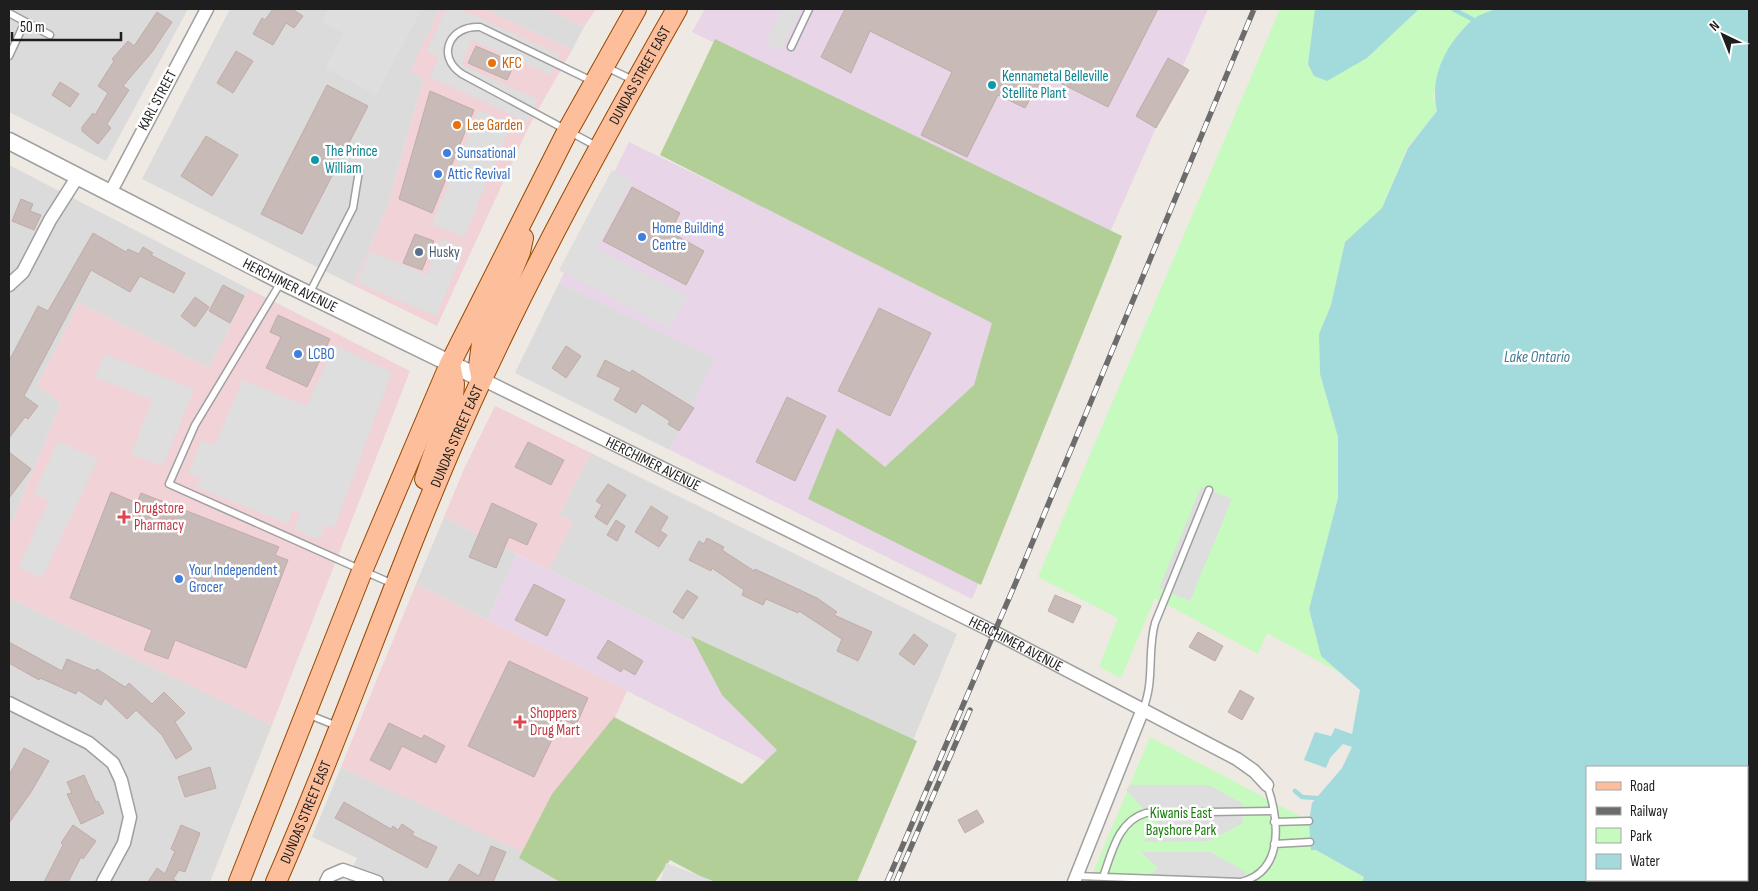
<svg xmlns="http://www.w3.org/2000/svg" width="1758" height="891" viewBox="0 0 1758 891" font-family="'Sofia Sans Condensed',sans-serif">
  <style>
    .residential { fill: #dcdbdb }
    .commercial { fill: #f0d2d7 }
    .industrial { fill: #e8d5e8 }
    .forest { fill: #b2cf98 }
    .park { fill: #c6fabf }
    .parking { fill: #dedede }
    .water { fill: #a3dbdd; fill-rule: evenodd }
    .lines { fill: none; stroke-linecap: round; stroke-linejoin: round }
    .stream { stroke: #a3dbdd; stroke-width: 4.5 }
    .building { fill: #c7bab7; stroke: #c1aca6 }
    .service-casing { stroke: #9f9f9f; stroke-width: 9 }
    .minor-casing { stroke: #9f9f9f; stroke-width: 15 }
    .tertiary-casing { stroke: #9f9f9f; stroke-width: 19 }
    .primary-casing { stroke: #974800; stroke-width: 22 }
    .service { stroke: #fff; stroke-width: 6 }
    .minor { stroke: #fff; stroke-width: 12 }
    .tertiary { stroke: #fff; stroke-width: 16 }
    .primary { stroke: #fdbf9b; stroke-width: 20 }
    .rail-casing { stroke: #6c6c6c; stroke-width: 5.5 }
    .rail { stroke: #fff; stroke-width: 4; stroke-dasharray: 11; stroke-linecap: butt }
    .food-dot { fill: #e8710a; stroke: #fff; stroke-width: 2 }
    .culture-dot { fill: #0f9aa8; stroke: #fff; stroke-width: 2 }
    .shop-dot { fill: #3f7fe0; stroke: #fff; stroke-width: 2 }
    .service-dot { fill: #5c6f8a; stroke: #fff; stroke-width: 2 }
    .health-dot { fill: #e0444e; stroke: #fff; stroke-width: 2 }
    .labels { text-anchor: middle; stroke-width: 5; stroke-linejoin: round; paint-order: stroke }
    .food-label { font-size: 15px; fill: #c56008; stroke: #fff; text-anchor: start }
    .street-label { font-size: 15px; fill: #1e1e1e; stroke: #fff }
    .culture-label { font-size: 15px; fill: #0d838f; stroke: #fff; text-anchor: start }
    .shop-label { font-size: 15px; fill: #366cbe; stroke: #fff; text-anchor: start }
    .service-label { font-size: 15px; fill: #4e5e75; stroke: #fff; text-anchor: start }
    .health-label { font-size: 15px; fill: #be3a42; stroke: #fff; text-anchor: start }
    .park-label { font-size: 15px; fill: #177d0a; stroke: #fff }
    .water-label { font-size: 16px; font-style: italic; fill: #417c96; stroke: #fff }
  </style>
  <rect width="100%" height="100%" fill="#efe9e3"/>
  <path class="residential" d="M9 9H188L106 161 9 112Z
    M230 9H440L411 71 424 78 387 208 353 285 142 179Z
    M485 9H547L584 27 572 50Z
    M9 165 249 289 209 368 79 303 37 386 61 403 9 529Z
    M559 283 715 358 670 450 515 373Z
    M591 453 957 634 909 750 549 570 573 522 559 515Z
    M444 517 517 554 487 620 416 584Z
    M9 598 272 725 210 882H9Z
    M341 767 588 882H347L357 858 312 837Z"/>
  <path class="commercial" d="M440 9H485L572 50 529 126 437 326 353 285 387 208 424 78 410 71Z
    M547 9H596L584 27Z
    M249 289 410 371 272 725 9 598V529L61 403 37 386 79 303 209 368Z
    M495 406 591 453 559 515 573 522 549 570 444 517 464 469Z
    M416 584 627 691 548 864 341 767Z"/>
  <path class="industrial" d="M705 9H1208L1108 237 692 32Z
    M629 142 1074 357 972 599 670 450 714 358 559 283Z
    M517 554 909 750 880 819 487 620Z"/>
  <path class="forest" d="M715 39 1122 236 981 585 808 499 837 428 885 467 974 385 992 323 660 155Z
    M691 636 917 741 857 882H711L670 860 655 882H560L519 858 552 794 614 717 742 784 777 750 722 695Z"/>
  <path class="park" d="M1280 9H1496L1472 19 1433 94 1437 111 1407 148 1382 208 1345 242 1331 305 1319 334 1320 374 1338 437V498L1309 609 1321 656 1340 673 1267 633 1258 654 1155 598 1121 678 1099 667 1118 618 1038 577Z
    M1150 737 1309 821 1311 850H1316L1365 878 1362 882H1089Z"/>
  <path class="parking" d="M329 9H422L376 95 325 68 343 33 322 22Z
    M446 9H460L560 55 551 75 472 40 461 64 538 100 528 122 430 77 439 57 427 51Z
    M782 9H801L781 51 765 44Z
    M479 110 511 125 464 237 432 224Z
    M612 170 633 181 597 249 688 296 670 329 559 270Z
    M441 239 464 249 436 316 357 283 370 251 427 275Z
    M335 345 392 372 334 528 326 525 318 540 294 529 300 512 292 510 288 524 196 487 201 478 188 473 202 440 215 445 243 380 306 406Z
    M104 354 194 389 163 466 131 454 152 400 95 377Z
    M58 441 98 459 42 578 18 567 49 501 34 493Z
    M1201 487 1232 499 1190 601 1159 588Z
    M1130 785H1209L1243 804V823L1209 841 1142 842 1162 828 1126 790Z
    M1141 852H1211L1246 872V882H1141L1158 868Z
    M666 863 716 882H660Z"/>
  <path class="water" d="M1315 9H1419L1367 58 1327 81 1314 76 1308 64Z
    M1496 9H1749V882H1362L1364 877 1316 850H1311L1309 821 1312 803 1342 768 1352 747 1343 744 1330 758 1326 768 1304 760 1315 732 1331 736 1335 728 1352 734 1360 690 1321 656 1309 609 1338 498V437L1320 374 1319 334 1331 305 1345 242 1382 208 1408 148 1437 111C1429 76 1446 45 1471 21 1477 15 1488 12 1496 9ZM1587 767H1747V880H1587Z"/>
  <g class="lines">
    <path class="stream" d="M1453 9 1472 19
      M1295 791 1302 797 1317 798"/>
  </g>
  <path class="building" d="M273 9H292L303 16 294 28 286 23 273 45 253 34 262 18 265 20Z
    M845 9H1158L1108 107 1044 75 1025 108 998 95 967 157 921 135 952 72 870 31 851 73 821 57Z
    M157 12 172 22 152 52 123 86 129 90 107 124 111 128 98 144 82 131V127L93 113 95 115 108 93 98 86 114 61 112 59 128 41 134 46Z
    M476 46 515 63 507 80 468 63Z
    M236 51 253 61 233 93 217 83Z
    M1168 58 1189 70 1156 128 1136 116Z
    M60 82 79 94 70 107 52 95Z
    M327 85 368 106 302 234 261 214Z
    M430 91 474 110 432 213 399 199Z
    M206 136 238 155 212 196 181 176Z
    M632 187 680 213 670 232 704 251 686 285 603 241Z
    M21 199 33 204 30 211 41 215 34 230 12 221Z
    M93 233 126 252 128 249 139 254 143 247 153 253 151 255 185 273 174 293 140 276 130 292 91 270 24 396 38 406 28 419 25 417 9 438V361L38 306 48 311Z
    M415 234 434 241 422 270 403 263Z
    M223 285 244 296 230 323 209 311Z
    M195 297 209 307 195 327 181 316Z
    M879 308 931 333 890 416 838 391Z
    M278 315 330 339 307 387 266 368 281 337 270 332Z
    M566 346 581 356 566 378 552 368Z
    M605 360 630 373 632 370 694 408 679 431 668 424 670 421 642 403 636 413 614 400 621 388 597 376Z
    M787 397 826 416 795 481 756 462Z
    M528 442 564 460 551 485 515 467Z
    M9 452 31 469 9 498Z
    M608 484 626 495 607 525 595 517 602 505 596 501Z
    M111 492 137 503 141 493 279 547 275 555 288 560 246 668 175 640 168 659 144 650 152 630 70 598Z
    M492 503 537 524 527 545 509 537 496 568 469 557Z
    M651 506 668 517 660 531 667 535 659 547 635 532Z
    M616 520 625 526 617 541 607 535Z
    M707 538 724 547 722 550 754 571 755 569 817 598 837 612 834 615 872 632 858 661 837 651 842 639 799 611 798 613 766 599 763 605 742 595 744 590 712 568 711 571 689 560 699 541 704 544Z
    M534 584 565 600 547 636 515 620Z
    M687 590 698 597 683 619 673 612Z
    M1055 595 1081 606 1073 623 1048 611Z
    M1198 632 1223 646 1215 661 1189 647Z
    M914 634 928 645 914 665 899 654Z
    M608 640 643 661 635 675 623 668 621 672 597 658Z
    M9 642 62 671 67 659 95 671 97 669 125 687 129 683 152 704 164 692 185 713 175 722 192 749 176 759 162 735 136 710 127 719 105 698 101 705 78 690 76 694 40 678 39 680 9 663Z
    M509 661 588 698 576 725 562 719 534 777 468 746Z
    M1240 690 1254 698 1242 720 1228 712Z
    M389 723 422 739 424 735 445 746 436 763 402 746 390 770 370 760Z
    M24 748 49 761 31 792 9 823V775Z
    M210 767 216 788 185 797 178 777Z
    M84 775 96 802 98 801 104 813 81 824 67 794 72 793 67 782Z
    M344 802 391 829 393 826 398 830 402 824 414 832 412 835 437 847 427 868 335 818Z
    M977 810 984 822 965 833 958 820Z
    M73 825 96 841 83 859 81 857 68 882H44L63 845 61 843Z
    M181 825 200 833 185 872 179 870 173 879 178 882H148L157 868 165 874 175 851 171 849Z
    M491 846 506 852 493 882H448L459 864 479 876Z"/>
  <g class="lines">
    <defs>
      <path id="service" d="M9 13 50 35
        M791 47 809 9
        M9 56 25 22
        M606 67 633 80
        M594 82 480 27C450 25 435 56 462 74L598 147
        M281 282 195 425 169 484 393 584
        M309 294 353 208 359 171
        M1143 709C1155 681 1147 651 1155 623L1209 490
        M307 714 337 726
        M1274 822 1309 821
        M1274 844 1310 842
        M1077 876 1241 882C1285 871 1279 819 1267 785
        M1103 877C1112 852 1118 821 1146 813L1274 811"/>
      <g id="minor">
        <path d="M110 193 207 9"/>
        <path d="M9 285 23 272 50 220 78 176"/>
        <path id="s1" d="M482 379 994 632 1237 759 1254 771 1267 785"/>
        <path d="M9 703 89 743 113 763 121 780 130 817 124 843 103 882"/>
        <path d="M326 882 329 876 343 870 377 882"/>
        <path d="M1074 882 1143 709"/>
      </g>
      <g id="tertiary">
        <path id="s2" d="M9 141 281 281 482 379"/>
      </g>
      <g id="primary">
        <path d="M482 379 479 366 482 343 520 252 523 238"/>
        <path d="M425 479 453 398 454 384 450 364"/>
        <path d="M239 882 362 571 450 364 568 130 636 9"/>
        <path id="s3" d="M276 882C345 726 399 563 469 407 531 270 603 139 677 9"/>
      </g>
    </defs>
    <use href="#service" class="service-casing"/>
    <use href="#minor" class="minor-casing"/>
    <use href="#tertiary" class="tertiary-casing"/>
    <use href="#primary" class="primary-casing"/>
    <use href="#service" class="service"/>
    <use href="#minor" class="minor"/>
    <use href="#tertiary" class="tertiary"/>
    <use href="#primary" class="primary"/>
    <defs>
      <path id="rail" d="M887 882 1016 582 1254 9
        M896 882 970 710"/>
    </defs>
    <use href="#rail" class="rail-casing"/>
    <use href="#rail" class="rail"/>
  </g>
  <g class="food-dot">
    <circle cx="492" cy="63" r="5"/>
    <circle cx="457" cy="125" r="5"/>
  </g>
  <g class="culture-dot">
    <circle cx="992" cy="85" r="5"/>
    <circle cx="315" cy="160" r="5"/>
  </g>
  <g class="shop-dot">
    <circle cx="447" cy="153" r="5"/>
    <circle cx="438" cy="174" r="5"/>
    <circle cx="642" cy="237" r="5"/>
    <circle cx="298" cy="354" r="5"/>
    <circle cx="179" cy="579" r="5"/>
  </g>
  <circle class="service-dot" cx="419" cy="252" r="5"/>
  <g class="health-dot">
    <path d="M121.5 509.5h5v5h5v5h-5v5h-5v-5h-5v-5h5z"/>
    <path d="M517.5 714.5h5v5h5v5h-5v5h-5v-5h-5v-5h5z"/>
  </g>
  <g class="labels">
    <g class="food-label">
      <text x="502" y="68">KFC</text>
      <text x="467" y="130">Lee Garden</text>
    </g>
    <g class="street-label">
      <text dy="5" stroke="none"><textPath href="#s3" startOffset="886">DUNDAS STREET EAST</textPath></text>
      <text transform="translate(157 100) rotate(-62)" y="5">KARL STREET</text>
      <text dy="5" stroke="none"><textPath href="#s2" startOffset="316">HERCHIMER AVENUE</textPath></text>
      <text dy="5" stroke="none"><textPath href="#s3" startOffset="481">DUNDAS STREET EAST</textPath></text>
      <text dy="5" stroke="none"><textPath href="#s1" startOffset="191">HERCHIMER AVENUE</textPath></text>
      <text dy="5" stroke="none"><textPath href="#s1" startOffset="596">HERCHIMER AVENUE</textPath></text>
      <text dy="5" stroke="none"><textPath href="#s3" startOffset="76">DUNDAS STREET EAST</textPath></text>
    </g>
    <g class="culture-label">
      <text x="1002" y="81">Kennametal Belleville<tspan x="1002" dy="17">Stellite Plant</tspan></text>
      <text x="325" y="156">The Prince<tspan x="325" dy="17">William</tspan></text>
    </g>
    <g class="shop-label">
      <text x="457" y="158">Sunsational</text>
      <text x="448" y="179">Attic Revival</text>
      <text x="652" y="233">Home Building<tspan x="652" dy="17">Centre</tspan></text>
      <text x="308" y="359">LCBO</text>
      <text x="189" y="575">Your Independent<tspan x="189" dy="17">Grocer</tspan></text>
    </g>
    <g class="service-label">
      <text x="429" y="257">Husky</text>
    </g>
    <g class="health-label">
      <text x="134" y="513">Drugstore<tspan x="134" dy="17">Pharmacy</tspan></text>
      <text x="530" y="718">Shoppers<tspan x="530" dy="17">Drug Mart</tspan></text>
    </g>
    <g class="park-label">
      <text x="1181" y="818">Kiwanis East<tspan x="1181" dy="17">Bayshore Park</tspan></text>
    </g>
    <g class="water-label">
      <text x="1537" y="362">Lake Ontario</text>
    </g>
  </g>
  <rect width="1758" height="891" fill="none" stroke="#1e1e1e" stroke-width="20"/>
  <rect x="1586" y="766" width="162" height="115" fill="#ffffff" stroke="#a5a5a5"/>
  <rect x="1596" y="782" width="25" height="8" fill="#fdbf9b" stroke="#a5a5a5"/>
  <text x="1630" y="791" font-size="15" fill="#1e1e1e">Road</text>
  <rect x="1596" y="807" width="25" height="8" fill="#6c6c6c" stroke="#a5a5a5"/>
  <text x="1630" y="816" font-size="15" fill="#1e1e1e">Railway</text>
  <rect x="1596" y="828" width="25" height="15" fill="#c6fabf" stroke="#a5a5a5"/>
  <text x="1630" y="841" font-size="15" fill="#1e1e1e">Park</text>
  <rect x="1596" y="854" width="25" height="15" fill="#a3dbdd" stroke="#a5a5a5"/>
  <text x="1630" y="866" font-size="15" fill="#1e1e1e">Water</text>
  <g transform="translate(1723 35) rotate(317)" stroke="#ffffff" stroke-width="4" paint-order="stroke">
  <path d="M0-4L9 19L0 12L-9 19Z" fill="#1e1e1e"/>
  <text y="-8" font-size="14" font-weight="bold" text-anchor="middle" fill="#1e1e1e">N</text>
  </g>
  <path d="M12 32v8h109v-8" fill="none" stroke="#1e1e1e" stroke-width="2.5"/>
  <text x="20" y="32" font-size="15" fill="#1e1e1e" stroke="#ffffff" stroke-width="4" paint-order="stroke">50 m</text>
</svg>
